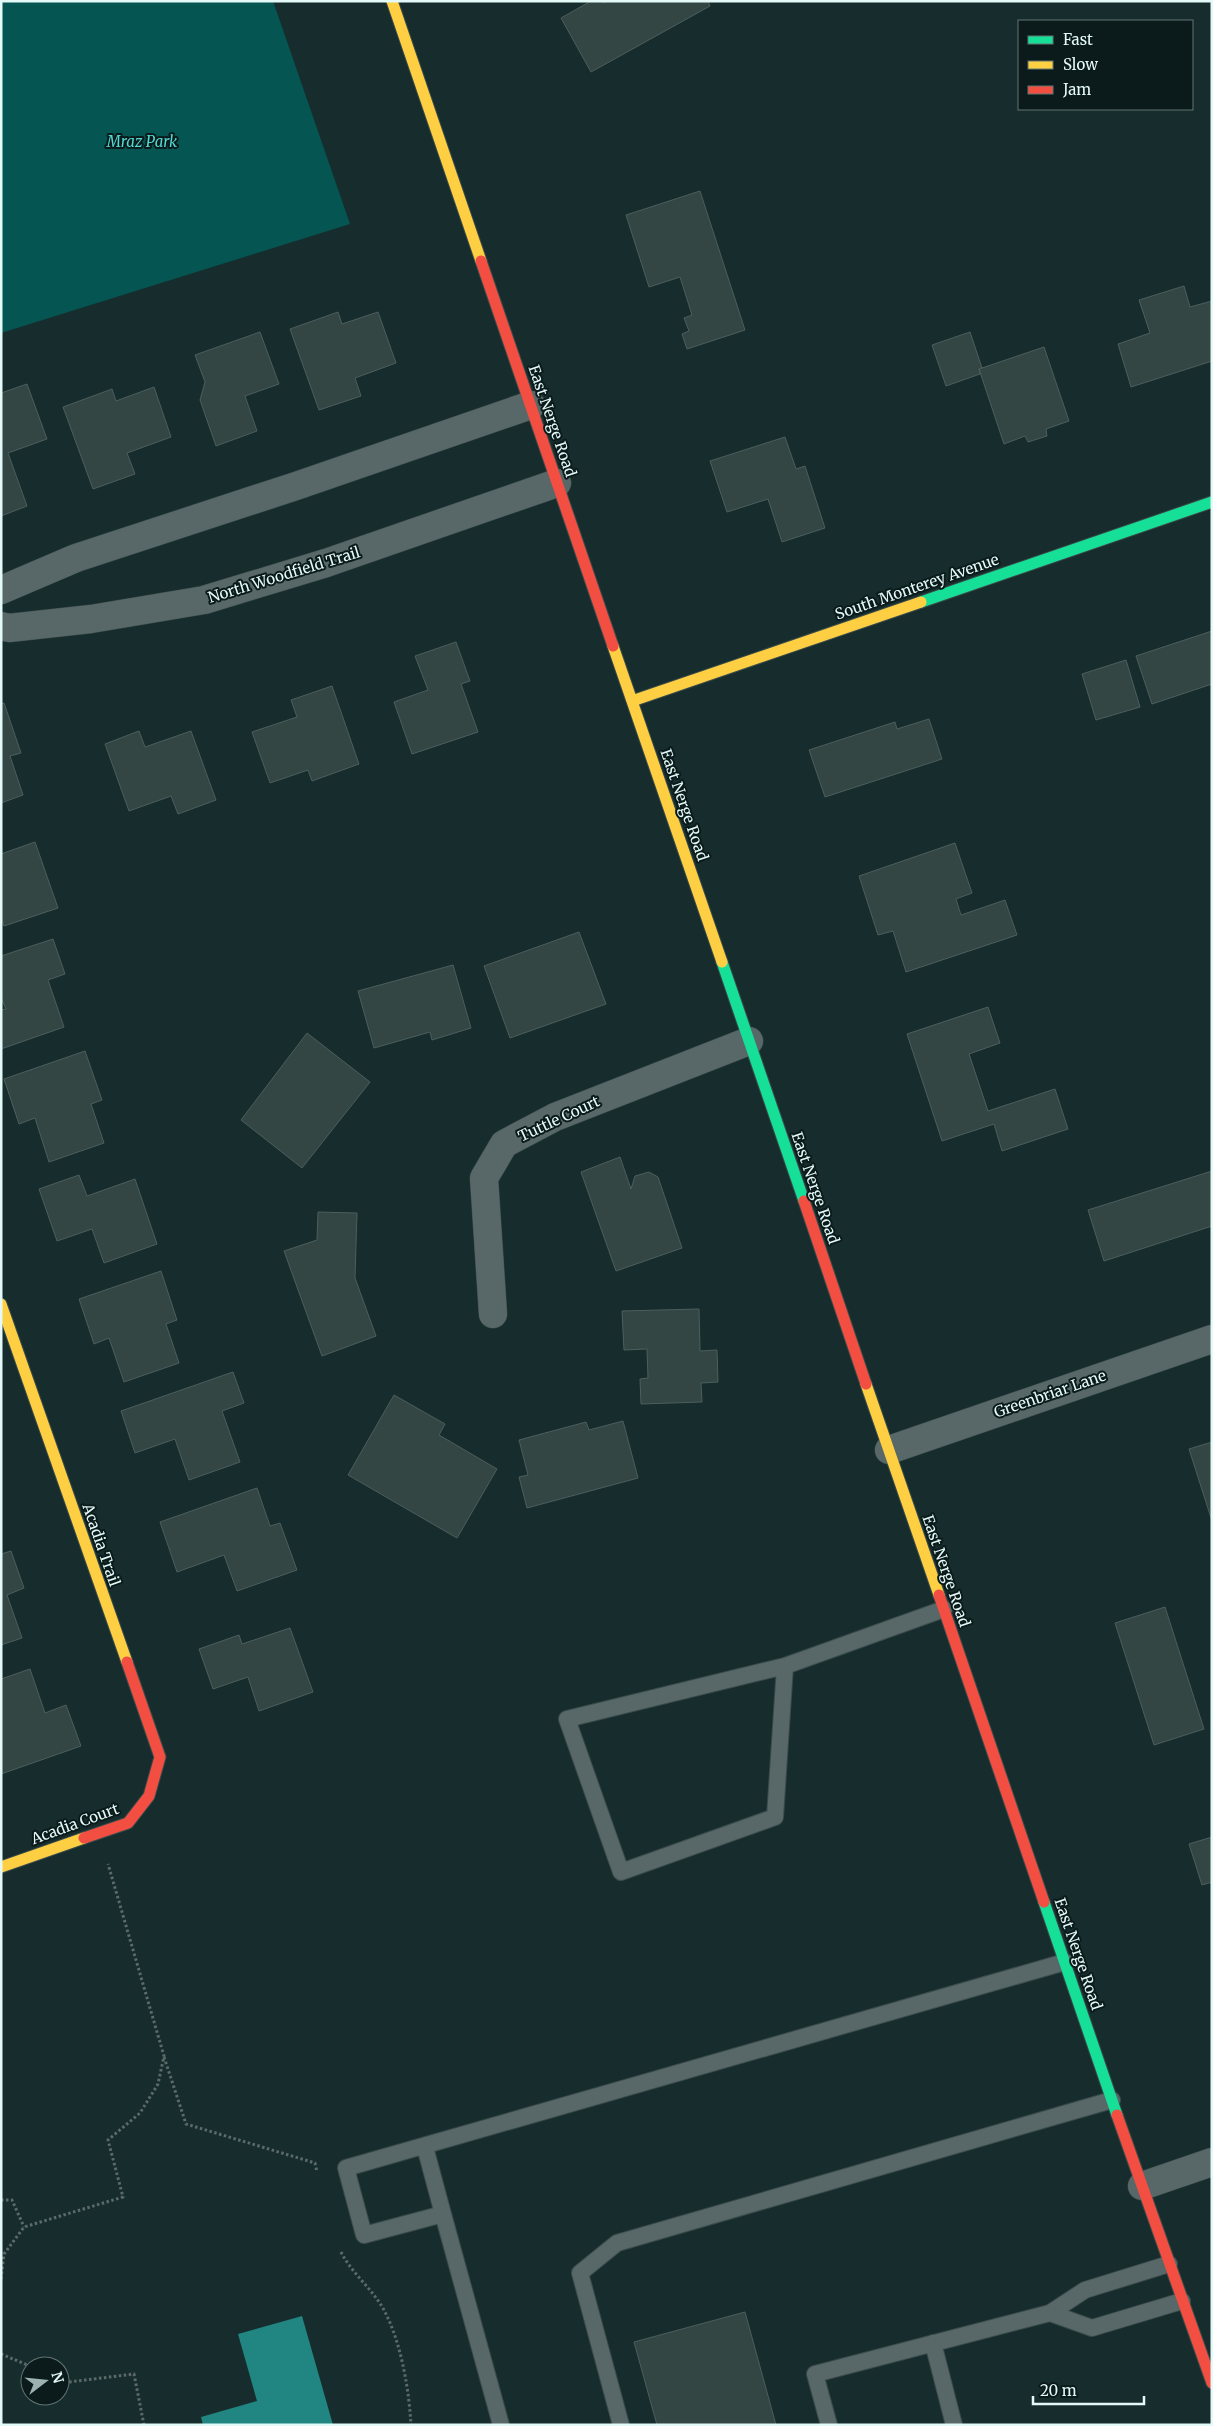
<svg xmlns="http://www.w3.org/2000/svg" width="1213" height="2426" viewBox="0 0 1213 2426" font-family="Merriweather,serif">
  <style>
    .green { fill: #055552 }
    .water { fill: #218582 }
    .building { fill: #334644; stroke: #4c5e5d }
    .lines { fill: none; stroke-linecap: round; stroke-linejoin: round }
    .lane-casing { stroke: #3a4b4a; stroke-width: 18 }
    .street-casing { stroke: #3a4b4a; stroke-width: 29 }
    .fast-casing { stroke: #3a4b4a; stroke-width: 13 }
    .slow-casing { stroke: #3a4b4a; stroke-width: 13 }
    .jam-casing { stroke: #3a4b4a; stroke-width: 13 }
    .path { stroke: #5c6a69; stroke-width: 3; stroke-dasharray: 2.5 2.5; stroke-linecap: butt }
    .lane { stroke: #586868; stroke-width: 16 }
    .street { stroke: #586868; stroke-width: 28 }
    .fast { stroke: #16e098; stroke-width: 11 }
    .slow { stroke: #ffcf43; stroke-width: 11 }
    .jam { stroke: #f24e42; stroke-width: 11 }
    .labels { text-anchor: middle; stroke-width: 4; stroke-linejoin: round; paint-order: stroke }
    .park-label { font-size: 15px; font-style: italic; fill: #52dad4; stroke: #0b1b1b }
    .street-label { font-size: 15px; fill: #e4faf8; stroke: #0b1b1b }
  </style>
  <rect width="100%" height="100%" fill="#172d2d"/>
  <path class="green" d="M1 1H273L350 224 1 333Z"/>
  <path class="water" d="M302 2316 333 2425H203L201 2417 257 2401 238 2334Z"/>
  <path class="building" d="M591 1H602L603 3 607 1H708L710 6 591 72 561 18Z
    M700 191 745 330 687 349 682 334 689 331 684 318 692 315 680 277 649 287 626 215Z
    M1184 286 1190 307 1212 301V361L1131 387 1118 344 1150 333 1139 300Z
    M338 312 342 324 378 312 396 363 355 378 361 396 319 410 290 329Z
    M260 332 279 384 245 396 257 431 216 446 200 400 205 382 195 355Z
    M970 332 982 368 979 369 980 374 946 386 932 345Z
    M1044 347 1069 421 1046 429 1047 436 1028 442 1025 436 1004 444 979 369Z
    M27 384 47 439 8 453 27 506 1 516V393Z
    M154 387 171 437 127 453 135 474 93 489 63 407 112 389 116 401Z
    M785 437 796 469 805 466 825 528 782 542 768 499 727 512 710 461Z
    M1212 631V684L1152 704 1136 656Z
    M456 642 470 681 461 684 478 732 412 754 394 702 428 690 415 656Z
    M1126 660 1140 707 1096 720 1082 674Z
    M332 686 359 764 312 781 308 770 270 783 252 732 297 717 291 700Z
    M4 703 21 753 10 756 23 795 1 803V704Z
    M929 719 942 759 825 797 809 750 895 722 897 729Z
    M139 731 145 747 191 731 216 800 178 814 171 796 129 811 105 744Z
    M35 842 58 908 4 926 1 918V854Z
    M955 843 972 893 956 899 961 915 1005 900 1017 935 906 972 893 931 878 935 859 876Z
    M579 932 606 1004 510 1038 484 966Z
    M53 939 65 974 48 980 64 1027 1 1049V1010L6 1009 1 998V956Z
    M453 965 471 1028 432 1040 430 1032 374 1048 358 991Z
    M988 1007 1000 1043 969 1054 988 1111 1055 1089 1068 1129 1002 1151 994 1124 942 1141 907 1034Z
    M307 1033 370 1082 302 1168 241 1120Z
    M85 1051 102 1100 91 1104 104 1143 49 1162 35 1118 19 1124 4 1079Z
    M620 1157 631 1189 635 1176 649 1172 658 1177 682 1248 616 1271 581 1172Z
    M1212 1171V1226L1104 1261 1088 1210Z
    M79 1175 87 1196 135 1179 157 1244 104 1263 92 1229 57 1241 39 1189Z
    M318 1212 357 1213 355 1278 376 1336 322 1356 284 1251 317 1240Z
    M161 1271 177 1320 166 1324 179 1363 124 1382 109 1338 94 1344 79 1299Z
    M699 1309 700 1351 717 1350 718 1382 701 1383 702 1402 641 1404 640 1379 648 1378 647 1349 624 1350 622 1311Z
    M233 1372 244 1403 222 1411 240 1462 189 1480 175 1439 135 1453 121 1411Z
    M394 1395 445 1424 439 1435 497 1469 457 1538 348 1475Z
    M623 1421 638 1478 527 1508 519 1477 528 1475 519 1440 586 1422 589 1430Z
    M1212 1442V1521L1189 1449Z
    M257 1488 270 1526 280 1523 297 1570 237 1591 224 1555 177 1572 160 1522Z
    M11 1551 24 1588 7 1595 22 1638 1 1645V1554Z
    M1165 1607 1204 1729 1154 1745 1115 1623Z
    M290 1628 313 1692 259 1711 248 1677 213 1689 199 1649 239 1635 242 1644Z
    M30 1669 45 1713 66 1705 81 1746 1 1774V1679Z
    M1212 1837V1882L1202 1885 1189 1844Z
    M745 2312 776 2425H657L634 2342Z"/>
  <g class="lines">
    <defs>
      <path id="lane" d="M785 1666 775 1817 621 1872 567 1719 785 1666 944 1609
        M425 2147 443 2214 364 2235 346 2168 1065 1962
        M443 2214 501 2425
        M1050 2313 1092 2328 1182 2301
        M933 2343 954 2425
        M621 2425 580 2273 617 2243 1112 2100
        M829 2425 815 2374 1050 2313 1085 2290 1169 2264"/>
      <path id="street" d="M1 590 76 558 296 486 531 405
        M1 626 9 628 91 619 204 600 326 563 557 483
        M493 1314 484 1178 504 1144 555 1117 749 1041
        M889 1450 1212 1339
        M1142 2186 1212 2162"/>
      <path id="fast" d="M921 602 1212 502
        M722 962 804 1201
        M1044 1902 1117 2115"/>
      <path id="slow" d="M392 1 481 261
        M613 646 722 962
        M632 701 921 602
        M1 1304 127 1662
        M866 1384 939 1595
        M1 1867 84 1838"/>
      <path id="jam" d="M481 261 613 646
        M804 1201 866 1384
        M939 1595 1044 1902
        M84 1838 128 1823 149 1796 160 1757 127 1662
        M1117 2115 1212 2383"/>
    </defs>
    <use href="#lane" class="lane-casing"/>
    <use href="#street" class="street-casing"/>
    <use href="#fast" class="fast-casing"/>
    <use href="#slow" class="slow-casing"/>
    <use href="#jam" class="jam-casing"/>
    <path class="path" d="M164 2057 186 2124 315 2163 317 2172
      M1 2200H12L24 2227
      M341 2252C352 2274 374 2290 385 2312 401 2343 409 2389 411 2425
      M1 2279 4 2254 24 2227 123 2197 108 2140 140 2113 158 2084 164 2056 108 1864
      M1 2354 30 2366
      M60 2378 69 2382 134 2374 144 2425"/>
    <use href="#lane" class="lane"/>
    <use href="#street" class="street"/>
    <use href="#fast" class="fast"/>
    <use href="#slow" class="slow"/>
    <use href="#jam" class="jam"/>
  </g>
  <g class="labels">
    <g class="park-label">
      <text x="142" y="147">Mraz Park</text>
    </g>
    <g class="street-label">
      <text transform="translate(552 421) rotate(71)" y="5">East Nerge Road</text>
      <text transform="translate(284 575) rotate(-17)" y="5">North Woodfield Trail</text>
      <text transform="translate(917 587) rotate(-19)" y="5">South Monterey Avenue</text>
      <text transform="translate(684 805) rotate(71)" y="5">East Nerge Road</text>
      <text transform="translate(559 1119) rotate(-25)" y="5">Tuttle Court</text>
      <text transform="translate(815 1188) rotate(71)" y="5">East Nerge Road</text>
      <text transform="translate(1050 1394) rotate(-19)" y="5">Greenbriar Lane</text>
      <text transform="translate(101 1545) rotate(71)" y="5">Acadia Trail</text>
      <text transform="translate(946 1571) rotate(71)" y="5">East Nerge Road</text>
      <text transform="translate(75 1824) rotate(-20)" y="5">Acadia Court</text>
      <text transform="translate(1078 1954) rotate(71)" y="5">East Nerge Road</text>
    </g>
  </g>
  <rect width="1213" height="2426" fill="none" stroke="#e4faf8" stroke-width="5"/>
  <rect x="1018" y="20" width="175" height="90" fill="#0b1b1b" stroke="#627473"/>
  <rect x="1028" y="36" width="25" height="8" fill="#16e098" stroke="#627473"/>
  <text x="1063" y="45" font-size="15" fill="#e4faf8">Fast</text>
  <rect x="1028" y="61" width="25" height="8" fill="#ffcf43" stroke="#627473"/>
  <text x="1063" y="70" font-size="15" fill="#e4faf8">Slow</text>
  <rect x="1028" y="86" width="25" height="8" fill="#f24e42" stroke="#627473"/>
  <text x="1063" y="95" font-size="15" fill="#e4faf8">Jam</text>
  <g transform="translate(45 2381) rotate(74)"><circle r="24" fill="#0b1b1b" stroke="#627473"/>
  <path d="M0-4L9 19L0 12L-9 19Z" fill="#9cb2b1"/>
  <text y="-8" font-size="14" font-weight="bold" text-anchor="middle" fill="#e4faf8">N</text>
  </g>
  <path d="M1033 2396v8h111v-8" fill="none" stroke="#e4faf8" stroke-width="2.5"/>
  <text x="1040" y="2396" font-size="15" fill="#e4faf8" stroke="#0b1b1b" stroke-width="4" paint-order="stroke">20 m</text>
</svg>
